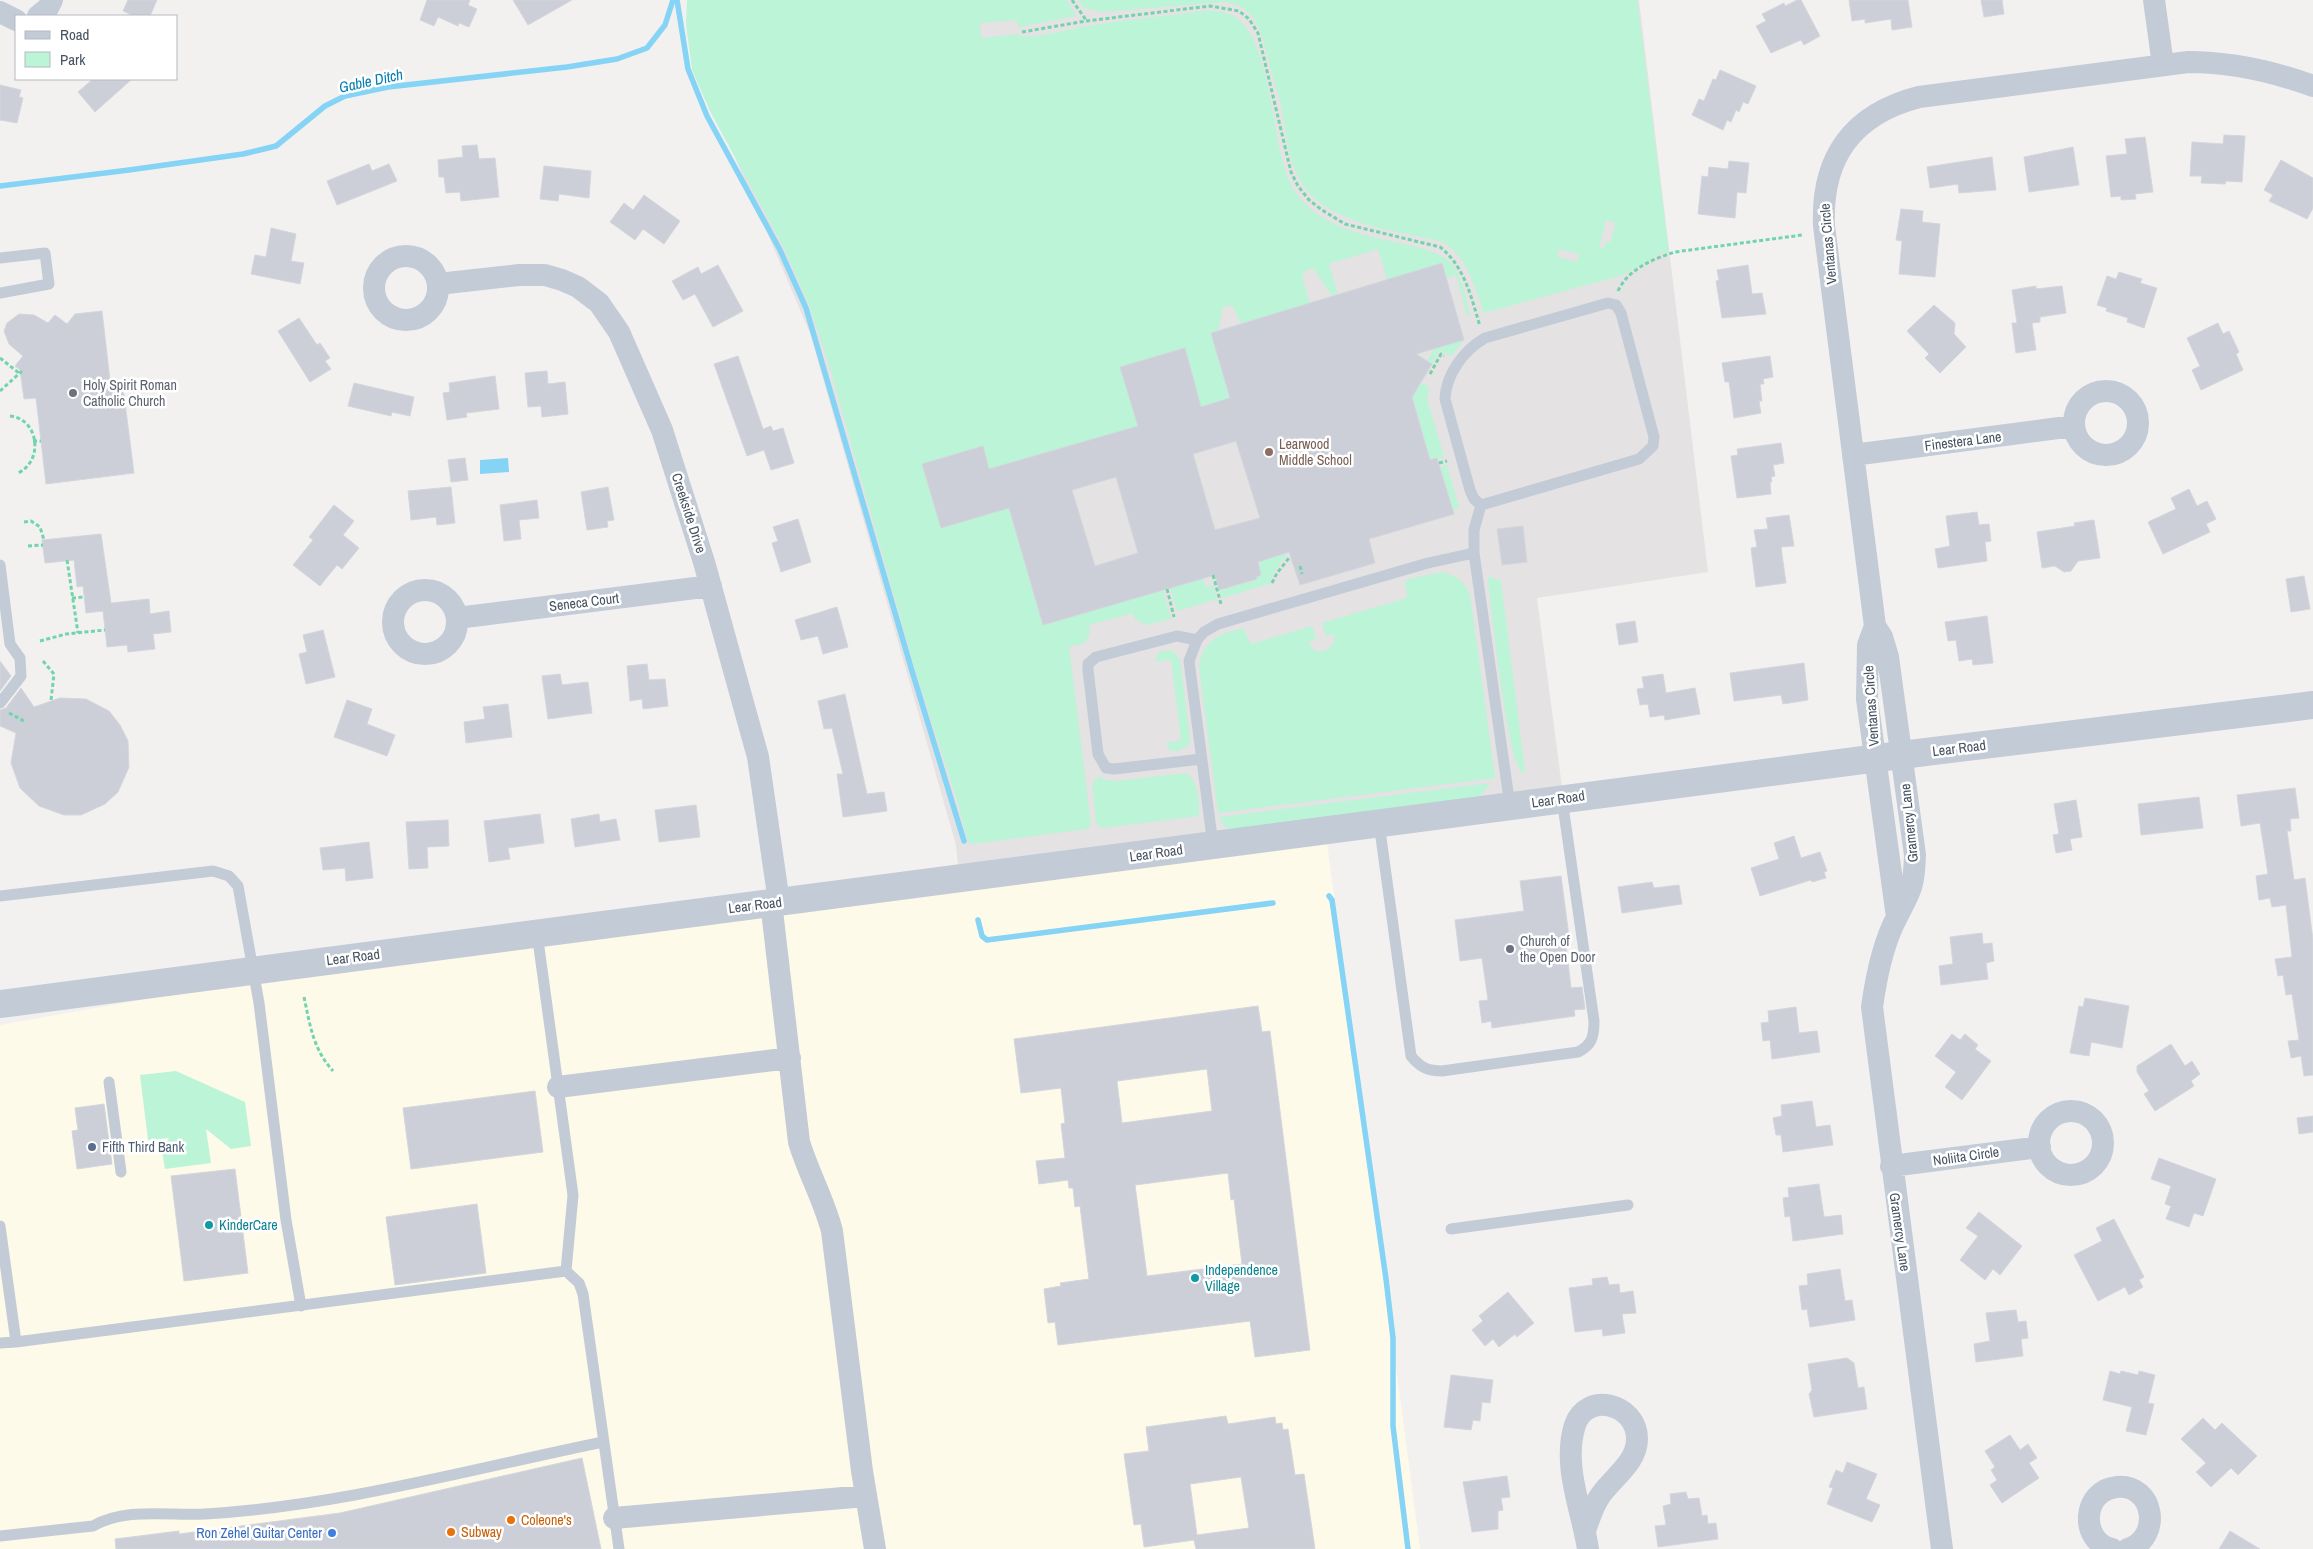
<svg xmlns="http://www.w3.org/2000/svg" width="2313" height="1549" viewBox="0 0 2313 1549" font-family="'Archivo Narrow',sans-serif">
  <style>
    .commercial { fill: #fefaea }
    .education { fill: #e4e2e2 }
    .green { fill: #bcf4d7; fill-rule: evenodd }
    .water { fill: #85d3f5 }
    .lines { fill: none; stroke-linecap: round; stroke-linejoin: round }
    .stream { stroke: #85d3f5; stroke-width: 5.5 }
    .building { fill: #cccfd7; stroke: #d4d6dd; fill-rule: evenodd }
    .path { stroke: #70d5ad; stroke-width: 3; stroke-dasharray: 4 2.5; stroke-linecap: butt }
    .service { stroke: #c3cbd7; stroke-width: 11 }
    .minor { stroke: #c3cbd7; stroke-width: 22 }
    .tertiary { stroke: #c3cbd7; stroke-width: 28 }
    .worship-dot { fill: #6b7280; stroke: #fff; stroke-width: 2 }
    .education-dot { fill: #8d6e63; stroke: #fff; stroke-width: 2 }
    .service-dot { fill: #5c6f8a; stroke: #fff; stroke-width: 2 }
    .culture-dot { fill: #0f9aa8; stroke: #fff; stroke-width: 2 }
    .food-dot { fill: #e8710a; stroke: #fff; stroke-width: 2 }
    .shop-dot { fill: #3f7fe0; stroke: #fff; stroke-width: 2 }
    .labels { text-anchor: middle; stroke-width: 5; stroke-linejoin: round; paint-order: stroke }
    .street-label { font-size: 14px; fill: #465260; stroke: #fff }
    .worship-label { font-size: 14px; fill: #5b616d; stroke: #fff; text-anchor: start }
    .education-label { font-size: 14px; fill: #785e54; stroke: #fff; text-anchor: start }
    .service-label { font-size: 14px; fill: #4e5e75; stroke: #fff; text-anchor: start }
    .culture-label { font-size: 14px; fill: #0d838f; stroke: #fff; text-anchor: start }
    .food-label { font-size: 14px; fill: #c56008; stroke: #fff; text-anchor: start }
    .shop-label { font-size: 14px; fill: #366cbe; stroke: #fff; text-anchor: end }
    .water-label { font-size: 15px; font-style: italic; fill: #017cb2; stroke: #fff }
  </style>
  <rect width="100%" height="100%" fill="#f3f1f0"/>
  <path class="commercial" d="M1327 843 1420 1549H0V1025L231 984Z"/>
  <path class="education" d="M690 0H1639L1708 572 1537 598 1562 787 958 865 956 845 810 333 701 78Z"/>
  <path class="green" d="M687 0H1067L1076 16 1018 27 1017 20 980 23 981 38 1019 34 1021 37C1043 36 1065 30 1088 26 1116 21 1145 18 1174 15 1190 13 1210 8 1226 13 1276 27 1268 150 1294 190 1321 232 1373 236 1417 247 1428 250 1442 254 1451 263 1462 276 1466 299 1470 316H1467L1456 275 1447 278 1443 263 1387 280 1378 249 1329 264 1338 295 1332 296 1313 268 1305 271 1302 276 1310 303 1241 324 1232 305 1223 307 1218 331 1211 333 1232 405 1201 407 1184 348 1120 367 1133 408 1152 422 999 466V469L990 471 983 446 922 464 1008 506 1043 624 1163 590 1171 619 1146 625 1135 619 1133 613 1089 625 1090 632 1085 643 1069 647 1091 825 1087 829 972 844 968 842 957 800 915 670 829 365 809 305 784 248 710 111 692 70 686 24Z
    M1078 0H1637L1648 83 1634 85 1648 84 1669 252 1662 253 1623 275 1484 313C1474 286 1468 258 1443 242 1400 231 1344 227 1311 195 1288 171 1287 136 1281 106 1277 89 1271 72 1267 54 1263 40 1260 24 1249 13 1242 6 1234 4 1225 2L1102 12 1084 8ZM1606 220 1616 223 1610 243 1606 242 1604 248H1599ZM1559 249 1579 254 1577 262 1557 257Z
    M1464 340 1451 356 1440 350 1432 364 1427 361 1434 349Z
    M1412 377 1429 387 1427 399 1444 457 1430 460 1408 379Z
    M1447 465 1459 508 1452 510 1440 467Z
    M1287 553 1273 574 1269 584 1222 598 1219 590 1257 580 1256 577 1261 575 1258 562Z
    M1441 572C1455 575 1465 581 1470 595L1495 778 1218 813 1199 666C1203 640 1220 634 1243 628L1251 644 1312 626 1316 639 1308 642 1315 651C1327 653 1336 646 1334 634L1326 636 1322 623 1407 598 1405 580Z
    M1489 576 1501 581 1525 770 1522 773C1507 759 1492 612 1488 582Z
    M1203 578 1206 587 1213 585 1217 599 1177 611 1170 588Z
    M1169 650 1174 652 1180 660 1190 738 1188 745 1178 751 1169 750 1166 743 1181 740 1171 660 1156 661 1155 660 1159 652Z
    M1185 773C1199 779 1199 802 1199 816L1102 828 1096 824 1092 784 1099 776 1105 780 1117 781Z
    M1490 783 1480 797 1231 829 1224 826 1219 817Z
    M176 1071 245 1102 251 1146 231 1149 206 1129 211 1163 165 1169 162 1151 169 1138 148 1140 140 1075Z"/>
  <path class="water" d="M508 458 509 472 480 474V460Z"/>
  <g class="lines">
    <path class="stream" d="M677 0 688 69 707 116 780 250 806 308 912 671 964 841
      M0 186 129 170 243 154 276 146 325 106 345 96 388 87 567 67 617 59 647 48 665 25 673 0
      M1329 896 1332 900 1386 1279 1393 1338V1426L1408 1549
      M978 920 982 936 987 940 1273 903"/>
  </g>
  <path class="building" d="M128 0H157L150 16H134L123 11Z
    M427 0H470L468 5 477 9 469 27 459 23 458 26 438 17 434 26 420 20Z
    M513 0H572L528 25Z
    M1797 0H1801L1820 36 1804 45 1801 40 1771 53 1756 26 1766 21 1762 14 1784 3 1785 6Z
    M1849 0H1908L1912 27 1892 30 1891 19 1865 23V19L1852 21Z
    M1981 0H2002L2004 14 1984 17Z
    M1720 70 1756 86 1748 104 1743 102 1739 112 1736 110 1731 122 1727 120 1723 130 1692 115 1699 99 1704 101 1713 79 1716 80Z
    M93 79H132L95 112 78 92Z
    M0 85 21 90 19 97 23 98 17 123 0 120Z
    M2224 135 2245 136 2242 182 2226 181 2225 184 2201 183 2202 176H2190L2192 142 2223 144Z
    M2145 137 2153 192 2135 194 2136 199 2121 200V196L2111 197 2106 156 2127 154 2125 139Z
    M477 145 479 159 495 158 499 197 461 201 460 192 446 193 444 177H439L438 160 463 157 462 146Z
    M2073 147 2079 185 2029 192 2024 157Z
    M1992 157 1996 190 1959 193 1958 184 1930 188 1927 167Z
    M2281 160 2313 178V208L2307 219 2269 201 2273 195 2264 190Z
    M1729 161 1749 163 1746 193 1737 192 1735 218 1698 214 1702 176 1708 177 1709 167 1728 169Z
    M369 164 372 171 389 164 397 181 337 205 327 181Z
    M544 166 591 171 589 198 559 194 558 201 540 199Z
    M644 195 680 221 664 244 643 229 635 240 610 222 624 203 633 210Z
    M1901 209 1923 211 1922 222 1940 224 1935 277 1899 274 1902 241 1896 240Z
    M271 228 296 234 291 261 304 263 300 284 251 274 255 255 266 257Z
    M1442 263 1464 340 1416 354 1432 364 1412 397 1430 460 1437 458 1454 514 1369 539 1375 563 1300 585 1289 552 1258 562 1261 575 1256 577 1257 579 1219 590 1215 575 1043 625 1009 508 941 528 922 464 983 446 989 469 1138 426 1120 367 1185 348 1201 407 1230 398 1211 333ZM1236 441 1260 518 1215 530 1193 454ZM1116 477 1138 553 1095 566 1072 490Z
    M718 265 743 311 713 327 695 294 683 300 672 281 698 267 701 274Z
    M1748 265 1752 294 1762 293 1766 314 1722 318 1716 281 1719 280 1717 270Z
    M2119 272 2142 279 2140 283 2157 288 2144 328 2127 322 2128 318 2106 311 2107 308 2097 305 2107 276 2116 279Z
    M2036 286V289L2062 286 2066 313 2040 317V322L2032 323 2036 350 2016 353 2012 323H2017L2012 290Z
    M1934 305 1955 323 1954 334 1966 347 1940 373 1925 358 1929 354 1907 331Z
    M102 311 111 389 123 387 134 473 46 484 36 398 24 399 20 370 15 366 23 356 9 344 4 331 7 323 19 314 34 315 48 323 55 315 67 324 75 314Z
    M299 318 317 345 320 343 330 358 325 361 331 369 310 382 278 331Z
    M2218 323 2223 334 2229 331 2239 352 2236 354 2243 370 2201 390 2192 370 2200 366 2187 338Z
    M738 356 763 429 771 426 773 431 783 428 794 463 771 470 764 450 747 456 714 364Z
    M1770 356 1773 377 1763 379 1764 384H1760L1762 401H1759L1761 413 1734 418 1729 382H1725L1722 363Z
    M547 371 548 384 565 382 568 414 542 417 541 406 528 407 525 373Z
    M495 376 499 409 466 413 467 417 447 420 443 393 450 392 449 383Z
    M354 383 414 397 410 416 392 412 391 416 348 406Z
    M1781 443 1784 463 1773 465 1775 476 1771 477 1772 482H1770L1771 494 1737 498 1731 456 1738 455 1737 449Z
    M465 458 468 480 451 482 448 460Z
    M451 487 455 523 437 525 436 517 411 520 408 491Z
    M608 487 614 520 607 521 608 527 587 530 581 492Z
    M2189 489 2197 506 2207 501 2216 519 2206 524 2210 532 2163 554 2148 522 2176 509 2171 498Z
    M537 500 539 518 519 520 521 539 504 541 500 505Z
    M334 505 354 521 343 535 359 548 342 569 337 565 320 586 293 565 313 540 309 537Z
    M1977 512 1979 525 1989 524 1991 541 1985 542 1987 561 1938 568 1935 549 1950 546 1946 516Z
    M1789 515 1794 546 1781 547 1786 583 1756 587 1751 548 1757 547 1754 530 1768 529 1766 518Z
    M798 519 811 562 781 572 772 543 778 541 773 527Z
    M2094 520 2100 558 2078 561 2071 571 2064 572 2055 566 2042 568 2037 532 2075 526 2074 523Z
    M1523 526 1527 562 1502 565 1497 529Z
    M101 534 111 603 149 599 150 614 169 611 171 632 153 634 155 649 128 652 127 645 107 647 103 611 86 613 83 586 77 587 74 560 45 563 42 540Z
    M2304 576 2310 609 2291 612 2286 579Z
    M837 607 848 647 823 654 818 636 801 640 795 620Z
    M1987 616 1993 663 1973 665 1972 659 1959 661 1956 640 1948 641 1945 622Z
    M1635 621 1638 642 1619 645 1616 624Z
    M323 630 335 677 306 684 299 654 307 652 303 635Z
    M0 661 11 676 0 691Z
    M1804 663 1808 700 1783 704 1781 695 1734 701 1730 673Z
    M647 664 649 680 665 679 668 706 643 709 642 699 630 701 627 666Z
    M560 674 562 685 588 682 592 713 548 719 542 676Z
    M1663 674 1666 693 1695 688 1700 714 1665 720 1664 715 1650 717 1648 704 1640 705 1637 689 1644 688 1642 677Z
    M21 688 34 707 60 698 86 699 109 711 120 725 128 741 129 767 118 792 105 804 81 815H64L39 806 20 788 11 763 16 733 0 726V710L6 708Z
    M845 694 867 794 884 792 887 811 843 817 837 774H843L832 728 824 729 818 701Z
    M347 700 372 709 367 724 395 735 387 756 334 737Z
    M508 704 512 737 466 743 464 722 485 719 483 707Z
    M2295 788 2299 818 2290 819 2291 831H2287L2294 880 2305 878 2313 940V1075L2304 1076 2301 1056 2291 1058 2288 1041 2299 1040 2292 994 2286 995 2283 975 2278 976 2275 959 2292 957 2286 905 2272 907 2270 898 2259 900 2256 876 2268 874 2260 823 2241 826 2237 795Z
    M2199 797 2203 828 2141 835 2138 804Z
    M2076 800 2082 837 2070 839 2072 850 2056 853 2053 835 2059 834 2054 804Z
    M696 805 700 837 659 842 655 810Z
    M540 814 544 843 508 848 510 859 489 862 484 821Z
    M599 814 600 822 616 819 620 840 575 847 571 819Z
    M448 820 449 846 427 847 428 868 409 869 406 822Z
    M1794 836 1801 858 1820 852 1827 871 1824 872 1826 878 1812 882 1811 880 1760 896 1751 868 1779 859 1774 843Z
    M369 842 373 878 346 881 345 868 323 870 320 848Z
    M1561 876 1570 944 1566 945 1571 988 1582 987 1585 1009 1574 1010 1575 1016 1492 1028 1491 1021 1482 1023 1479 1001 1488 1000 1482 958 1460 961 1455 920 1524 911 1520 881Z
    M1652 882 1654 888 1679 885 1682 904 1622 913 1618 887Z
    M1982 933 1983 944 1992 943 1994 961 1986 963 1988 979 1941 985 1939 966 1953 964 1950 937Z
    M2085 998 2129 1006 2122 1048 2091 1042 2089 1056 2070 1053 2079 1006 2083 1007Z
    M1258 1006 1262 1032 1270 1031 1310 1350 1255 1357 1250 1321 1058 1345 1055 1322 1048 1323 1044 1289 1061 1286 1060 1283 1089 1279 1080 1206 1075 1207 1073 1188H1069L1068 1180 1039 1184 1036 1161 1065 1158 1061 1124 1065 1123 1061 1088 1021 1093 1014 1039ZM1207 1069 1212 1111 1122 1123 1117 1081ZM1228 1173 1231 1200 1234 1199 1242 1264 1147 1276 1135 1185Z
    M1796 1007 1799 1033 1817 1031 1820 1052 1772 1059 1770 1040 1763 1041 1761 1023 1769 1022 1768 1011Z
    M1952 1034 1960 1040 1965 1034 1978 1045 1975 1049 1991 1061 1962 1100 1945 1087 1956 1072 1935 1056Z
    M2171 1044 2185 1066 2192 1061 2200 1074 2191 1081 2194 1086 2155 1111 2144 1094 2149 1091 2137 1072V1066Z
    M535 1091 543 1152 411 1169 403 1108Z
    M1812 1101 1816 1127 1830 1125 1833 1145 1783 1152 1781 1135H1776L1773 1118 1782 1116 1781 1105Z
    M104 1104 112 1164 77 1169 72 1131 78 1130 75 1108Z
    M2313 1116V1132L2299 1134 2297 1118Z
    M2159 1158 2216 1179 2203 1216 2194 1213 2189 1227 2166 1219 2171 1206 2165 1204 2171 1186 2151 1179Z
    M235 1169 248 1273 184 1281 171 1176Z
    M1819 1184 1824 1217 1841 1215 1843 1234 1793 1241 1790 1216 1785 1217 1783 1198 1789 1197 1788 1188Z
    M477 1204 486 1273 395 1285 386 1217Z
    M1979 1212 2022 1246 2000 1275 1993 1269 1985 1280 1960 1260 1978 1236 1966 1228Z
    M2114 1219 2144 1277 2139 1280 2143 1287 2129 1295 2125 1287 2098 1301 2074 1255 2102 1241 2096 1228Z
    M1840 1269 1845 1301 1852 1300 1855 1320 1810 1327 1807 1309 1802 1310 1799 1286 1808 1285 1807 1274Z
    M1607 1277 1609 1285 1619 1284 1620 1293 1633 1291 1636 1313 1622 1314 1625 1333 1603 1336 1602 1329 1575 1332 1569 1288 1593 1285 1592 1279Z
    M1508 1292 1534 1323 1517 1337 1515 1334 1499 1347 1493 1339 1485 1346 1472 1330 1483 1321 1479 1316Z
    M2016 1310 2018 1322 2026 1321 2028 1338 2021 1339 2023 1356 1976 1362 1974 1344 1990 1341 1986 1313Z
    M1847 1358 1854 1363 1858 1388 1864 1387 1867 1409 1814 1417 1809 1394 1812 1390 1808 1364Z
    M2110 1371 2120 1374 2121 1371 2138 1375 2139 1371 2155 1375 2148 1403 2154 1404 2146 1435 2126 1431 2132 1407 2103 1400Z
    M1451 1375 1493 1380 1490 1403 1482 1402 1480 1421 1473 1420 1471 1430 1444 1427Z
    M1226 1416 1228 1424 1275 1417 1276 1424 1282 1423 1283 1430 1288 1429 1295 1475 1304 1474 1315 1549H1196L1194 1540 1144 1547 1141 1524 1134 1525 1124 1454 1149 1451 1146 1427ZM1241 1477 1249 1528 1197 1535 1190 1484Z
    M2203 1418 2215 1430 2222 1423 2257 1456 2238 1475 2231 1468 2211 1487 2196 1472 2206 1463 2181 1439Z
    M2010 1435 2020 1450 2028 1444 2037 1458 2029 1463 2039 1478 2002 1503 1990 1485 1997 1480 1991 1470 1995 1467 1985 1451Z
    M582 1458 601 1549H116L115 1539 179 1531V1534L340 1513Z
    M1847 1462 1877 1474 1866 1499 1880 1505 1872 1522 1827 1504 1833 1488 1829 1487 1836 1470 1843 1473Z
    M1507 1476 1510 1497 1501 1498 1503 1510 1498 1511V1529L1472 1532 1463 1482Z
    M1686 1492 1688 1499 1699 1498 1702 1516 1707 1515 1708 1524 1716 1523 1718 1539 1658 1547 1655 1526 1666 1525 1663 1506 1671 1504 1670 1494Z
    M2230 1531 2260 1549H2219Z"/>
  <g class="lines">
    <path class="path" d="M1072 0 1086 20
      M1022 32 1086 21 1210 6 1239 11 1249 19 1258 33 1291 172 1298 186 1309 200 1322 210 1345 224 1440 247C1465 267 1471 297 1480 326
      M1618 291C1628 269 1653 259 1675 252L1802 235
      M0 358 19 373
      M1430 374 1441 354 1444 356
      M0 391 22 371
      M10 416C39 419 44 461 18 473
      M33 441H41
      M1439 463 1447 461
      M24 522 31 521 40 527 44 540
      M28 546 43 545
      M67 560 78 633
      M1300 566 1302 574
      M1213 575 1221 604
      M1272 583 1277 573 1289 558
      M1167 589 1174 617
      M72 598 84 597
      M40 641 66 634 105 630
      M43 661 54 674 51 700
      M9 713 24 721
      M304 997C310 1025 313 1049 333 1071"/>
    <path class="service" d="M0 258 45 253 49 284 0 293
      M1608 303 1616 305 1621 313 1654 437 1653 446 1639 459 1481 505 1474 499 1470 490 1445 399C1446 374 1464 350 1485 338Z
      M1481 505 1474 530V553L1510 806
      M0 565 10 644 20 658 21 676 0 703
      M1197 640 1177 636 1096 657 1088 664V670L1098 754 1106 768 1114 769 1202 759
      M1379 823 1411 1056C1420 1067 1427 1071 1442 1071L1578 1052C1592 1045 1594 1037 1594 1021L1562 799
      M1213 845 1189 661 1197 640 1204 632 1218 624 1428 563 1474 553
      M0 896 213 871 229 876 238 886 259 1003 286 1220 301 1306
      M537 933 573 1195 566 1271
      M109 1082 121 1172
      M0 1226 16 1342 566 1271 579 1283 583 1294 619 1549
      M1451 1229 1628 1205
      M0 1343 16 1342
      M0 1536 93 1526C126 1507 169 1516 205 1514 340 1506 471 1469 603 1442"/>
    <path class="minor" d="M2154 0 2163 65
      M0 12 16 20
      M38 16 48 8 52 0
      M374 288a32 32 0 1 1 64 0a32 32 0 1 1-64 0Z
      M438 284 519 275H545L562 280 578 287 599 303 619 332 662 430 704 562 758 757 779 902
      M2074 423a32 32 0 1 1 64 0a32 32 0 1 1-64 0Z
      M1853 455 2074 426
      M393 622a32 32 0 1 1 64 0a32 32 0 1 1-64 0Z
      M457 618 711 586
      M1875 626 1868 645 1867 699 1897 917
      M771 902 799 1142C808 1172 824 1200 832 1231L862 1471 875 1549
      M558 1087 790 1058
      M2039 1143a32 32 0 1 1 64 0a32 32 0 1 1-64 0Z
      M1891 1166 2040 1147
      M614 1518 866 1496
      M1585 1531C1589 1519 1593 1506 1600 1496 1612 1478 1637 1463 1637 1439 1637 1403 1586 1391 1575 1425 1562 1465 1582 1510 1588 1549
      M1942 1549 1872 1007C1876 978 1883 943 1897 917 1911 890 1914 887 1915 855L1888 657 1882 637 1875 626 1824 226C1821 157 1853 114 1919 97L2188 62C2232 62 2272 71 2313 86
      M2112 1549C2079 1541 2082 1490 2117 1487 2155 1484 2162 1538 2128 1549"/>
    <path class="tertiary" d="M0 1004 1901 755 2313 705"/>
  </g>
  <g class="worship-dot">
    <circle cx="73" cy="393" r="5"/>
    <circle cx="1510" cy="949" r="5"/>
  </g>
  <circle class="education-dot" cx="1269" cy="452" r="5"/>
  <circle class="service-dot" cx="92" cy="1147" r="5"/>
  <g class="culture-dot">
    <circle cx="209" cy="1225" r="5"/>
    <circle cx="1195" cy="1278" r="5"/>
  </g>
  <g class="food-dot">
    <circle cx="511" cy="1520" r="5"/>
    <circle cx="451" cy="1532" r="5"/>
  </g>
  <circle class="shop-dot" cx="332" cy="1533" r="5"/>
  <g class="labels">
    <g class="street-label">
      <text transform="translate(1828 244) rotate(-95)" y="5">Ventanas Circle</text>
      <text transform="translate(1963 441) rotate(-7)" y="5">Finestera Lane</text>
      <text transform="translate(689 513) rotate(72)" y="5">Creekside Drive</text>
      <text transform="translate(584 602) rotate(-7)" y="5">Seneca Court</text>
      <text transform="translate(1871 706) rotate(-94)" y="5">Ventanas Circle</text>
      <text transform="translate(1959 748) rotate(-7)" y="5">Lear Road</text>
      <text transform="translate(1558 799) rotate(-8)" y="5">Lear Road</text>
      <text transform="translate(1909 823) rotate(-96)" y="5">Gramercy Lane</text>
      <text transform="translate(1156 853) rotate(-8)" y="5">Lear Road</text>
      <text transform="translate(755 905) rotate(-7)" y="5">Lear Road</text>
      <text transform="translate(353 957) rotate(-7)" y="5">Lear Road</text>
      <text transform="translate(1966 1156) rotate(-8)" y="5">Noliita Circle</text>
      <text transform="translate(1900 1232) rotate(82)" y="5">Gramercy Lane</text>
    </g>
    <g class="worship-label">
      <text x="83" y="390">Holy Spirit Roman<tspan x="83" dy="16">Catholic Church</tspan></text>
      <text x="1520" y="946">Church of<tspan x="1520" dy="16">the Open Door</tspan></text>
    </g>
    <g class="education-label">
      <text x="1279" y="449">Learwood<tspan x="1279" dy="16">Middle School</tspan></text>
    </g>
    <g class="service-label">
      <text x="102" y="1152">Fifth Third Bank</text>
    </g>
    <g class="culture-label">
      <text x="219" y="1230">KinderCare</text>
      <text x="1205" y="1275">Independence<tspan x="1205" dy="16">Village</tspan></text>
    </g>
    <g class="food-label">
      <text x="521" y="1525">Coleone's</text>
      <text x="461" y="1537">Subway</text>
    </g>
    <g class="shop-label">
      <text x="322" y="1538">Ron Zehel Guitar Center</text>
    </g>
    <g class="water-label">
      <text transform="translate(371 81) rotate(-12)" y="5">Gable Ditch</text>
    </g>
  </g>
  <rect x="15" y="15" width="162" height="65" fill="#ffffff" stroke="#b5babf"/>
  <rect x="25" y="31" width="25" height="8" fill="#c3cbd7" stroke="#b5babf"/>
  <text x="60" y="40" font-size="15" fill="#465260">Road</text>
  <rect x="25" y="52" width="25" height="15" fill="#bcf4d7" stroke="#b5babf"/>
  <text x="60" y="65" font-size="15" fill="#465260">Park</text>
</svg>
